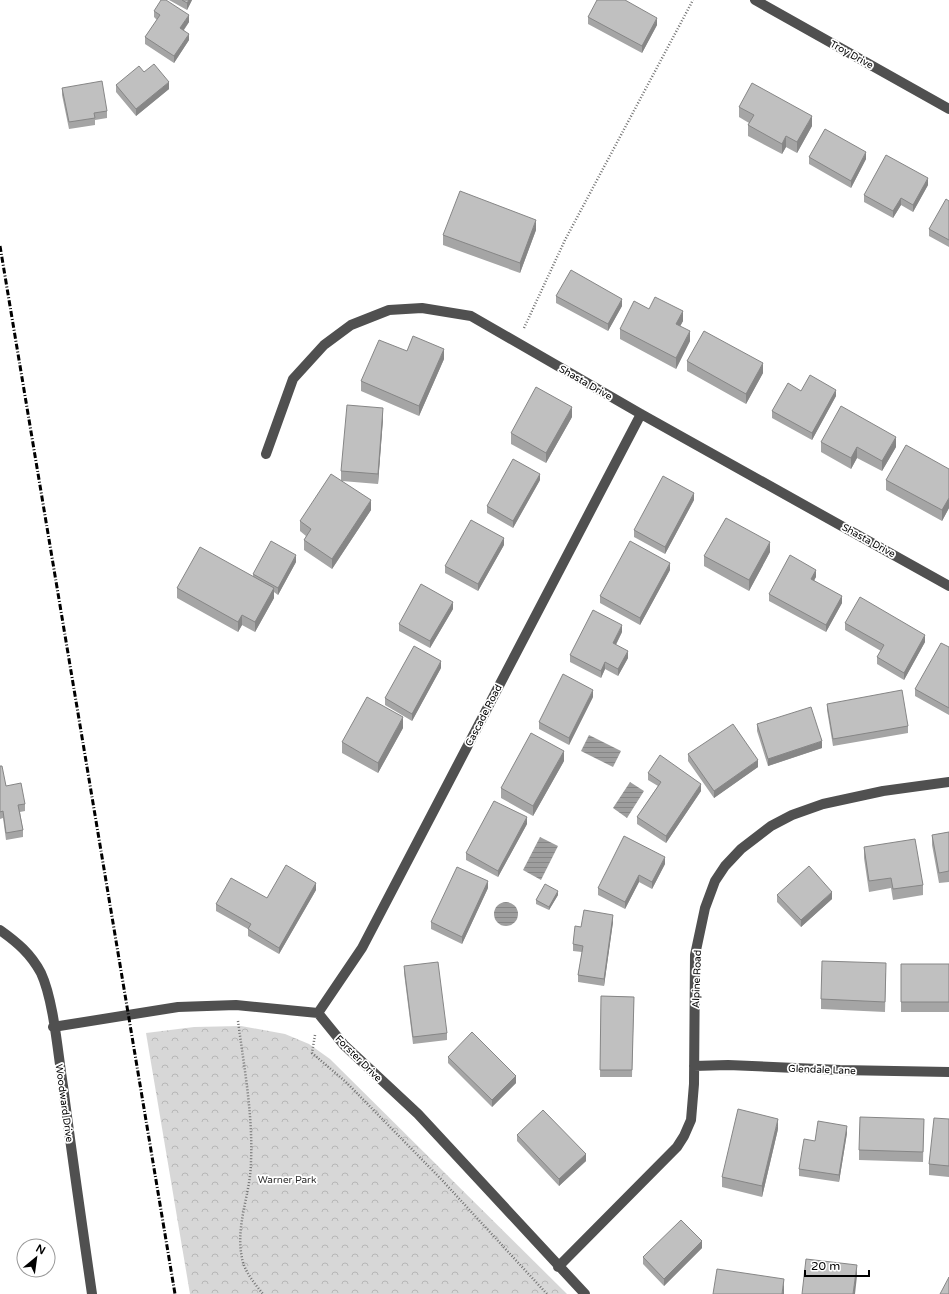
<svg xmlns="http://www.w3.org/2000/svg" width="949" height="1294" viewBox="0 0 949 1294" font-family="'Varela Round',sans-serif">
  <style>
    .park { fill: url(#park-crowns) }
    .water { fill: url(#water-rules) }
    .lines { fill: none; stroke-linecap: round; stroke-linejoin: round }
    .path { stroke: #727272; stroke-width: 2.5; stroke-dasharray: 1 2; stroke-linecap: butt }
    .minor { stroke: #505050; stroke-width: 10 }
    .rail { stroke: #000; stroke-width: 3; stroke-dasharray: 6 2 1 2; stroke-linecap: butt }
    .wall { fill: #a5a5a5 }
    .shaded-wall { fill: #868686 }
    .building { fill: #c0c0c0; stroke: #868686 }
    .labels { text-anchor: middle; stroke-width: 3.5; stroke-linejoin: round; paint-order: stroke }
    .street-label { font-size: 10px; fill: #000; stroke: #fff }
    .park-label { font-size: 10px; fill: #2e2e2e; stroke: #fff }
  </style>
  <defs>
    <pattern id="park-crowns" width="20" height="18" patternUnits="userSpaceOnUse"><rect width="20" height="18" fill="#d7d7d7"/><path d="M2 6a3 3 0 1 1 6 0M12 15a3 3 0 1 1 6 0" fill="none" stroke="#b7b7b7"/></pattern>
    <pattern id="water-rules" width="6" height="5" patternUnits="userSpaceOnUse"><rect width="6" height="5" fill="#9e9e9e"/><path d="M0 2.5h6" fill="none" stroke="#868686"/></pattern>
  </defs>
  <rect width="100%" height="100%" fill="#fff"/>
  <path class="park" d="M241 1026 285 1034 309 1044 330 1059 567 1294H190L146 1033 194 1027Z"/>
  <path class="water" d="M589 735 621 751 613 767 581 751Z
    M630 782 644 791 627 818 613 808Z
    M540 837 558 846 541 880 523 870Z
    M494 914a12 12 0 1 1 24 0a12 12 0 1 1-24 0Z"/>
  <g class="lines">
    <path class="path" d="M524 328 565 240 693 0
      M238 1021C244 1067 253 1114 251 1161 251 1193 235 1225 242 1258 244 1271 255 1284 263 1294
      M315 1035 312 1053 346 1082 441 1179 547 1294"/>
    <path class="minor" d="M755 0 949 109
      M266 454 293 379 324 345 351 325 389 310 422 308 471 316 641 414 949 586
      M0 930C17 942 31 954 41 973 54 1001 58 1055 63 1086 72 1156 82 1225 92 1294
      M318 1013 362 948 641 414
      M53 1027 178 1007 236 1005 318 1013 344 1045 418 1114 585 1294
      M694 1066 728 1065 840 1070 949 1072
      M558 1267 677 1147 684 1136 691 1120 694 1084 695 955 705 908 715 881 725 866 741 849 771 826 792 815 823 804 883 791 949 782"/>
    <path class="rail" d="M0 246 175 1294"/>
  </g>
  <path class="wall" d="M169 0H192L187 10Z
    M154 11 189 22 184 30 189 40 174 63 145 44V37L157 20 154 17Z
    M588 17 657 25 642 53 588 24Z
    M116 85 169 89 136 116 116 92Z
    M62 88 107 111V118L95 120V125L69 129 62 95Z
    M739 107 812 126 797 153 786 147 782 154 748 136V125L749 123 739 117Z
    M809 157 866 159 851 188 809 164Z
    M928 185 913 212 901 205 893 218 864 202V195Z
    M949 201V247L929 236V229Z
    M536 230 520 273 443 245V235Z
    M556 296 622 306 608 331 556 303Z
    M649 309 683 321 680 326 690 341 676 369 620 339V329Z
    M444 359 419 416 361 391V381Z
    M687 361 763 373 746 404 687 371Z
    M801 391 836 396 812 440 772 418V411Z
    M572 417 546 463 511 444V433Z
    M383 419 378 484 342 481 371 510 332 569 304 550V540L306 536 300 531V521L341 481V471Z
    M821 442 896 447 882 471 857 458 851 469 821 452Z
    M949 469V508L942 521 886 490V480Z
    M540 480 513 528 487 513V506Z
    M694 500 665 554 634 537V530Z
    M504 545 478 591 445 573V566Z
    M770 552 749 591 704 566V556Z
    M296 562 278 595 274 592V598L255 632 242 625 238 632 177 598V588L253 577V574Z
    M670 570 640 625 600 603V596Z
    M816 577 814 580 842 603 826 632 769 601V594Z
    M453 609 430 648 399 631V624Z
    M845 623 925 642 904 680 877 664V657L881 651 845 630Z
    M622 632 616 645 628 658 618 676 605 669 601 678 570 662V655Z
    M949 647V715L915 696V689Z
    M441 668 412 721 385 705V698Z
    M593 697 569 745 539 729V722Z
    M827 704 908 726V733L833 746 827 710Z
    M757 724 822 748 768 766 757 731Z
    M403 728 378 773 342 753V742Z
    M688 754 758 767 714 798 688 761Z
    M564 761 533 816 501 798V788Z
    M0 766 6 786 25 804V811L20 812 23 830V837L6 840 3 818 0 819Z
    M648 773 701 791 666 843 637 824V817L658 786 648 780Z
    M527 824 498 877 466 860V853Z
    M949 832V882L939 883 932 845V835Z
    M864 847 923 885V895L893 900 891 888 869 892 864 858Z
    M665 864 652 889 639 882 625 909 598 895V888Z
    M488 888 462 944 431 929V922Z
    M316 890 279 954 248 936V929L216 911V904L267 898Z
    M558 895 549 910 536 904V900Z
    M777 895 832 899 801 927 777 902Z
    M613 922 604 986 578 982V975L582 952 573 951V944L581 927Z
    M901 964H949V1012H901Z
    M404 966 447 1033V1040L413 1044 404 973Z
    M886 973 885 1012 821 1009V999Z
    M601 996 634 997 632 1077H600Z
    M448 1057 516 1083 492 1107 448 1063Z
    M924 1119 923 1162 859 1160V1150Z
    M949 1119V1177L929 1175V1164Z
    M778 1129 762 1197 722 1187V1177Z
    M847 1133 839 1182 799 1176V1169Z
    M517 1135 586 1161 559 1186 517 1141Z
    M702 1248 664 1286 643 1264V1257Z"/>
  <path class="shaded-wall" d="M189 0H192L187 10V3Z
    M189 15V22L180 35V28Z
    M657 18V25L642 53V46Z
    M189 34V40L174 63V56Z
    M169 82V89L136 116V109Z
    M812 116V126L797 153V142Z
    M786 136V147L782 154V144Z
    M866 152V159L851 188V181Z
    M928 178V185L913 212V205Z
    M901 198V205L893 218V211Z
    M536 220V230L520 273V263Z
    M622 299V306L608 331V324Z
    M683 311V321L676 334V324Z
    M690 331V341L676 369V358Z
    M444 349V359L419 416V406Z
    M763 363V373L746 404V394Z
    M836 390V396L812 440V433Z
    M572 407V417L546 463V453Z
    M383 408V419L378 484V474Z
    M896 437V447L882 471V461Z
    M857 447V458L851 469V458Z
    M540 474V480L513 528V521Z
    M694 493V500L665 554V547Z
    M949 498V508L942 521V510Z
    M371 500V510L332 569V559Z
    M504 538V545L478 591V584Z
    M770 542V552L749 591V580Z
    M296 555V562L278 595V588Z
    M670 563V570L640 625V618Z
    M816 570V577L811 586V579Z
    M274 588V598L255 632V622Z
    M842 596V603L826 632V625Z
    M453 602V609L430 648V641Z
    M242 615V625L238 632V622Z
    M622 625V632L613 650V643Z
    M925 635V642L904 680V673Z
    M628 651V658L618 676V669Z
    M441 661V668L412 721V714Z
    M605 662V669L601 678V671Z
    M593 690V697L569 745V738Z
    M403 717V728L378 773V763Z
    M822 741V748L768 766V759Z
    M564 751V761L533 816V806Z
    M758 760V767L714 798V791Z
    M701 784V791L666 843V836Z
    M527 817V824L498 877V871Z
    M665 857V864L652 889V882Z
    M639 875V882L625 909V902Z
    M488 881V888L462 944V937Z
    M316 883V890L279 954V948Z
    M558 891V895L549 910V907Z
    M832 892V899L801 927V920Z
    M613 915V922L604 986V979Z
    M516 1076V1083L492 1107V1100Z
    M778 1119V1129L762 1197V1186Z
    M847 1126V1133L839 1182V1175Z
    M586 1154V1161L559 1186V1179Z
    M702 1241V1248L664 1286V1279Z
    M857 1265V1276L855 1294H853Z
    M784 1279V1294H782Z"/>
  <path class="building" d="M161 0H166L189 15 180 28 189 34 174 56 145 37 160 15 154 11Z
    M182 0H189L187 3Z
    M597 0H625L657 18 642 46 588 17Z
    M154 64 169 82 136 109 116 85 139 66 144 72Z
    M102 81 107 111 94 113 95 118 69 122 62 88Z
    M752 83 812 116 797 142 786 136 782 144 748 125 754 115 739 107Z
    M825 129 866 152 851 181 809 157Z
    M886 155 928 178 913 205 901 198 893 211 864 195Z
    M460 191 536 220 520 263 443 235Z
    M946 199 949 201V240L929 229Z
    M571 270 622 299 608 324 556 296Z
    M655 297 683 311 676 324 690 331 676 358 620 329 634 301 649 309Z
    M704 331 763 363 746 394 687 361Z
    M413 336 444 349 419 406 361 381 379 340 407 351Z
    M810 375 836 390 812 433 772 411 788 383 801 391Z
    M536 387 572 407 546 453 511 433Z
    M347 405 383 408 378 474 341 471Z
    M841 406 896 437 882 461 857 447 851 458 821 442Z
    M906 445 949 469V498L942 510 886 480Z
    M513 459 540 474 513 521 487 506Z
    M331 474 371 500 332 559 304 540 311 529 300 521Z
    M663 476 694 493 665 547 634 530Z
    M726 518 770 542 749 580 704 556Z
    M471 520 504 538 478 584 445 566Z
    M271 541 296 555 278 588 253 574Z
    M630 541 670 563 640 618 600 596Z
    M200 547 274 588 255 622 242 615 238 622 177 588Z
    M790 555 816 570 811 579 842 596 826 625 769 594Z
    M421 584 453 602 430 641 399 624Z
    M860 597 925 635 904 673 877 657 884 645 845 623Z
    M593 610 622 625 613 643 628 651 618 669 605 662 601 671 570 655Z
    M941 643 949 647V708L915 689Z
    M414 646 441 661 412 714 385 698Z
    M563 674 593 690 569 738 539 722Z
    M902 690 908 726 833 739 827 704Z
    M367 697 403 717 378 763 342 742Z
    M811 707 822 741 768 759 757 724Z
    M733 724 758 760 714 791 688 754Z
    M531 733 564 751 533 806 501 788Z
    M660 755 701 784 666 836 637 817 661 782 648 773Z
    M0 766H2L6 786 21 783 25 804 18 805 23 830 6 833 3 811 0 812Z
    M494 801 527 817 498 871 466 853Z
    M949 832V871L939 873 932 835Z
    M624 836 665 857 652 882 639 875 625 902 598 888Z
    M915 839 923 885 893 889 891 878 869 881 864 847Z
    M286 865 316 883 279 948 248 929 251 924 216 904 231 878 267 898Z
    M809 866 832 892 801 920 777 895Z
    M457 867 488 881 462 937 431 922Z
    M545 884 558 891 549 907 536 900Z
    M584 910 613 915 604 979 578 975 583 946 573 944 575 926 581 927Z
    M822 961 886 963 885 1002 821 999Z
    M438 962 447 1033 413 1037 404 966Z
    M901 964H949V1002H901Z
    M601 996 634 997 632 1070H600Z
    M472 1032 516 1076 492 1100 448 1057Z
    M738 1109 778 1119 762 1186 722 1177Z
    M543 1110 586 1154 559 1179 517 1135Z
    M860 1117 924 1119 923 1152 859 1150Z
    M934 1118 949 1119V1166L929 1164Z
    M818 1121 847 1126 839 1175 799 1169 804 1139 815 1141Z
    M681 1220 702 1241 664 1279 643 1257Z
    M806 1259 857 1265 853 1294H802Z
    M717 1269 784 1279 782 1294H713Z
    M949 1277V1294H940Z"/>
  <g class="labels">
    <g class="street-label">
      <text transform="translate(852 54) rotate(29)" y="4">Troy Drive</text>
      <text transform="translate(586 382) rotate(30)" y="4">Shasta Drive</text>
      <text transform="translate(869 540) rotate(29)" y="4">Shasta Drive</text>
      <text transform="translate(483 715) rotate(-63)" y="4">Cascade Road</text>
      <text transform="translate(696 979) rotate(-88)" y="4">Alpine Road</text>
      <text transform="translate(359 1058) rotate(45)" y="4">Forster Drive</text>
      <text transform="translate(822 1069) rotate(2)" y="4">Glendale Lane</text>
      <text transform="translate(65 1103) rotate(82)" y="4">Woodward Drive</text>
    </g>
    <g class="park-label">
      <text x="287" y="1183">Warner Park</text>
    </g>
  </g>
  <g transform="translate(36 1258) rotate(29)"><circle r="19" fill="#ffffff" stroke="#999999"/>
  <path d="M0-3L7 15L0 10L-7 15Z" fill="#000000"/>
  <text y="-6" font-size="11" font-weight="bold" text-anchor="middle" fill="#000000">N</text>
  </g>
  <path d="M805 1270v6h64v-6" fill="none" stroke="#000000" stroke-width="2"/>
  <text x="811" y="1270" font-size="12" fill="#000000" stroke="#ffffff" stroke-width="3" paint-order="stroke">20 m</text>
</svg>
